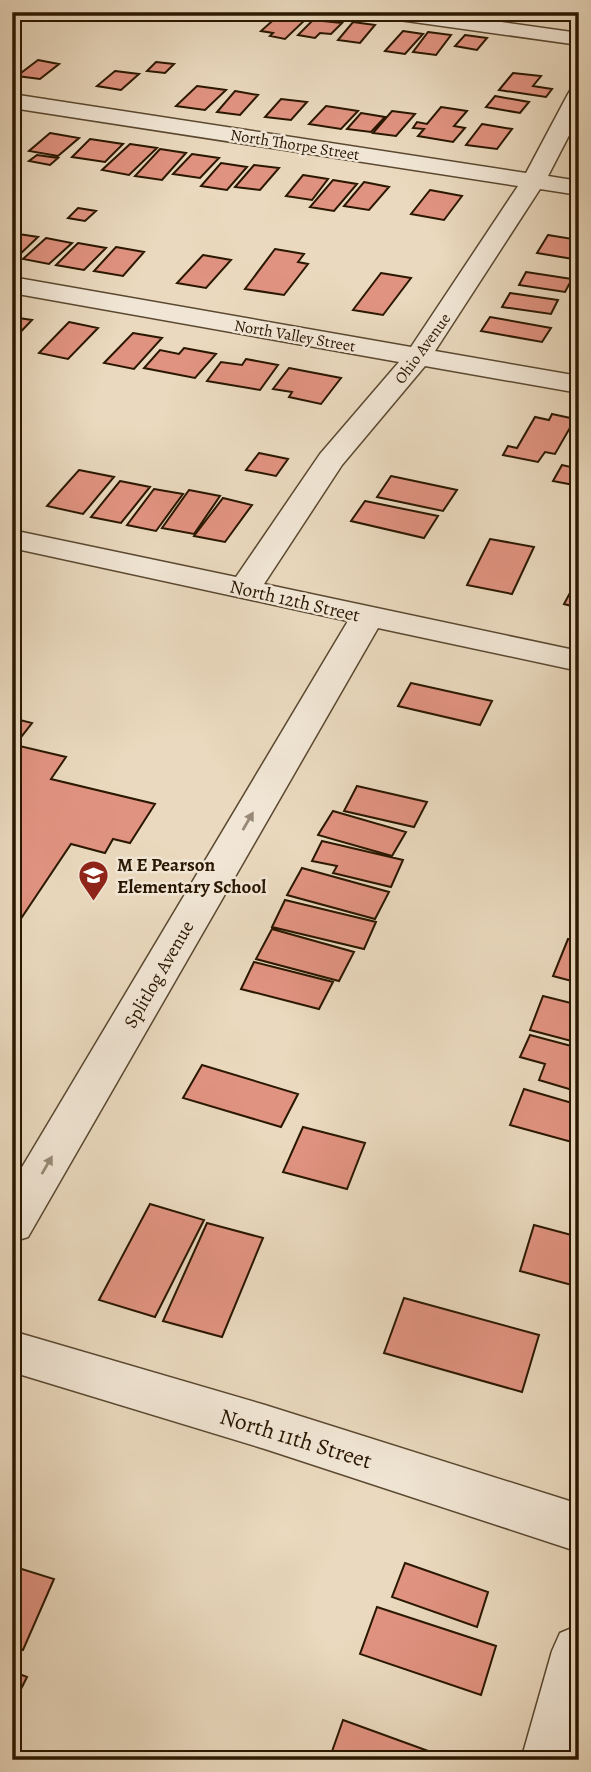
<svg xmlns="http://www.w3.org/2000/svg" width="591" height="1772" viewBox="0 0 591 1772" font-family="Alegreya,serif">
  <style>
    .building { fill: #e19381; stroke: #2a1700; stroke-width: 2 }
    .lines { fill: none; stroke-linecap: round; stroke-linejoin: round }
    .minor-casing { stroke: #5a4830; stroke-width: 3 }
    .tertiary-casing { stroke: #5a4830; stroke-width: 3 }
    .minor { fill: #f1e6d5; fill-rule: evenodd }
    .tertiary { fill: #f1e6d5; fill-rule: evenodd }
    .oneway { fill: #978975 }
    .labels { text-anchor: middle; stroke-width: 5; stroke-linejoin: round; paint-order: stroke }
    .far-street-label { font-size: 16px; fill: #2a1700; stroke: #f1e6d5 }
    .street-label { font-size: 19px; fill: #2a1700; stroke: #f1e6d5 }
    .poi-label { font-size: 19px; font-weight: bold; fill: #2a1700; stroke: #f1e6d5; text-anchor: start }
    .near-street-label { font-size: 23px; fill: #2a1700; stroke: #f1e6d5 }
  </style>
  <rect width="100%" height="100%" fill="#ead9be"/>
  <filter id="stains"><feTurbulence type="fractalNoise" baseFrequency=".00286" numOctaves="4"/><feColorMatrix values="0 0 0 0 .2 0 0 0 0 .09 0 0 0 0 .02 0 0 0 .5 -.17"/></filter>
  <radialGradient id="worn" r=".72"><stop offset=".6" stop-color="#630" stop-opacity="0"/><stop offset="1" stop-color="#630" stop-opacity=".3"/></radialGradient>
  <path class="building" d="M196 12H225L215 21 190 18Z
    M555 12H579V17L552 16Z
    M280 14 307 18 285 39 270 36 273 33 261 31Z
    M313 20 342 23 331 34 320 33 315 38 298 35Z
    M353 22 375 25 360 43 338 40Z
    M403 31 423 34 405 54 385 51Z
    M428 32 451 35 436 55 413 52Z
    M465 35 487 38 477 50 455 46Z
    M38 60 59 64 40 79 17 76Z
    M156 62 174 64 165 73 147 71Z
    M115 71 139 74 121 90 97 86Z
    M513 73 541 76 533 86 552 89 546 97 499 90Z
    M197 86 226 90 205 110 176 106Z
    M235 91 258 95 240 115 217 112Z
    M495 96 529 102 520 113 486 107Z
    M281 99 307 102 291 120 265 117Z
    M326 106 358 111 341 129 309 124Z
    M441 107 467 111 454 126 465 128 453 142 418 136 424 129 413 128 417 122 427 124Z
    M392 111 415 114 396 136 373 133Z
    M361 113 385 117 371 132 347 129Z
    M482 124 512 129 497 149 466 145Z
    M50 133 79 138 58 156 29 151Z
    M90 139 123 144 105 162 72 157Z
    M130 144 157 148 129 175 102 170Z
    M160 149 186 153 162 180 135 176Z
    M192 154 219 158 200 178 173 174Z
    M37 155 58 158 50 165 29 161Z
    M221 163 247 167 227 190 201 186Z
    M254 165 279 168 260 190 235 187Z
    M303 175 328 179 312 200 286 196Z
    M333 180 357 184 334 211 310 207Z
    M364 182 389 187 369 210 344 206Z
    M430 190 462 196 444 220 411 214Z
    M78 208 96 211 85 221 68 218Z
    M12 233 38 237 16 258 12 257Z
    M548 235 579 240V260L537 253Z
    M46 238 72 243 49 264 23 259Z
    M78 243 106 248 84 270 56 265Z
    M116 247 144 252 123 276 94 271Z
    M275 249 304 254 298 262 308 264 284 295 245 289Z
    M203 255 231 260 206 288 177 283Z
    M526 272 572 279 565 292 519 285Z
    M381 273 411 278 383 315 353 310Z
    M510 293 558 300 551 314 502 307Z
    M12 317 32 320 12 341Z
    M490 317 551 328 542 342 481 331Z
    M69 322 98 328 68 359 39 353Z
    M133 333 162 338 134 369 104 363Z
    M184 348 216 354 195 378 144 368 160 350 179 354Z
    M246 359 278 365 260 390 207 381 221 362 242 365Z
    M289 368 341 378 321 404 289 397 292 392 273 389Z
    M552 414 575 419 555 454 545 452 538 462 503 455 508 446 517 448 535 417 549 420Z
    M259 453 288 459 276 476 246 470Z
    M562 465 579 469V486L553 481Z
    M79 470 114 477 83 514 47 506Z
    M391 476 457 490 443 511 377 497Z
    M120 481 150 487 121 523 91 517Z
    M154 489 183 494 156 531 127 525Z
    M189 490 220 496 194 534 162 528Z
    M223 498 252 505 225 542 194 536Z
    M365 501 438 516 424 538 351 521Z
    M490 539 534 547 512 594 467 585Z
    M579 576V608L564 604Z
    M411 683 492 701 480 725 398 706Z
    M12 718 32 723 15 745 66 757 51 779 155 804 130 843 113 839 105 853 71 844 12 932Z
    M357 786 427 802 414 827 344 811Z
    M333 811 406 832 392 856 318 835Z
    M322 841 403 860 391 887 333 873 337 866 312 861Z
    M302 868 389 892 375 919 287 895Z
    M285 900 376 922 364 949 272 927Z
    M272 929 354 952 339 981 256 959Z
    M568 939 579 941V983L553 976Z
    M254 962 333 982 319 1009 241 989Z
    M543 996 579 1005V1043L530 1030Z
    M530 1035 579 1048V1092L539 1080 545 1064 520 1057Z
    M202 1065 298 1094 281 1127 183 1098Z
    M524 1089 579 1105V1144L510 1125Z
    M303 1127 365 1143 347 1189 283 1172Z
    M150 1204 204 1220 155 1317 99 1300Z
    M207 1223 263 1238 222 1337 163 1321Z
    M534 1225 579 1237V1287L520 1271Z
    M404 1298 539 1335 522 1392 384 1353Z
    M405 1563 488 1592 477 1627 392 1597Z
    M12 1566 54 1579 23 1650 12 1646Z
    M377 1607 496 1646 481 1695 360 1654Z
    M12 1671 27 1677 12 1707Z
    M343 1720 453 1760H329Z"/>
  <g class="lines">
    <defs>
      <path id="minor" d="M579 87V116L548 176 579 181V195L540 189 435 351 579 376V393L425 366 342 465 264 584 579 651V671L378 628 28 1237 12 1242V1184L348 621 12 548V530L236 577 320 454 399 362 12 293V277L411 347 518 186 12 108V94L526 173 568 94 571 89Z
        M12 1331 265 1405 579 1504V1552L265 1449 12 1372Z
        M579 1625 577 1760H521L552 1651 560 1633Z"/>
      <path id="tertiary" d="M375 12H431L579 33V45L385 18 378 16Z"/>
    </defs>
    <use href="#minor" class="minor-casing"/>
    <use href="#tertiary" class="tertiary-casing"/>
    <use href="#minor" class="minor"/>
    <use href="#tertiary" class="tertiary"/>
  </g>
  <defs><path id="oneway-solid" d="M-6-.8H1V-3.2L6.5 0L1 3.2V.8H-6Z" transform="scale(1.75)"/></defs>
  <g class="oneway">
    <use href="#oneway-solid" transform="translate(248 821) rotate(-60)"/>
    <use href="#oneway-solid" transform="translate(47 1165) rotate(-60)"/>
  </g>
  <defs>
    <symbol id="school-pin" viewBox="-11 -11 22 30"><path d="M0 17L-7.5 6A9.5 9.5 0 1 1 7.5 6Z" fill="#8f2418" stroke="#f1e6d5"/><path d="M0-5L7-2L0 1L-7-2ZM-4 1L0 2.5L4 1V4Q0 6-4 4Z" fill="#fff"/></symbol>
  </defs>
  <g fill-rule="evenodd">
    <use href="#school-pin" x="76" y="858" width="35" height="47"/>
  </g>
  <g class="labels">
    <g class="far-street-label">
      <text transform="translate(295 144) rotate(9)" y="6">North Thorpe Street</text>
      <text transform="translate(295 335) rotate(10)" y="6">North Valley Street</text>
      <text transform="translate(422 348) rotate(-54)" y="6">Ohio Avenue</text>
    </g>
    <g class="street-label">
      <text transform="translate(295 600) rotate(13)" y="7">North 12th Street</text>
      <text transform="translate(158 974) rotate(-60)" y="7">Splitlog Avenue</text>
    </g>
    <g class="poi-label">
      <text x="117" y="871">M E Pearson<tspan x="117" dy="22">Elementary School</tspan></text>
    </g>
    <g class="near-street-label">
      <text transform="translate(296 1438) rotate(17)" y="8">North 11th Street</text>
    </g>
  </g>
  <rect width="591" height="1772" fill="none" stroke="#ead9be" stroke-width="42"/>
  <rect x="14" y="14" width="563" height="1744" fill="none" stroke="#2a1700" stroke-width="3.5"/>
  <rect x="21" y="21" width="549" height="1730" fill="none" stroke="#2a1700" stroke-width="2"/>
  <rect width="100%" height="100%" filter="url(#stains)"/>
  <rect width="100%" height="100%" fill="url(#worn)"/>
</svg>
